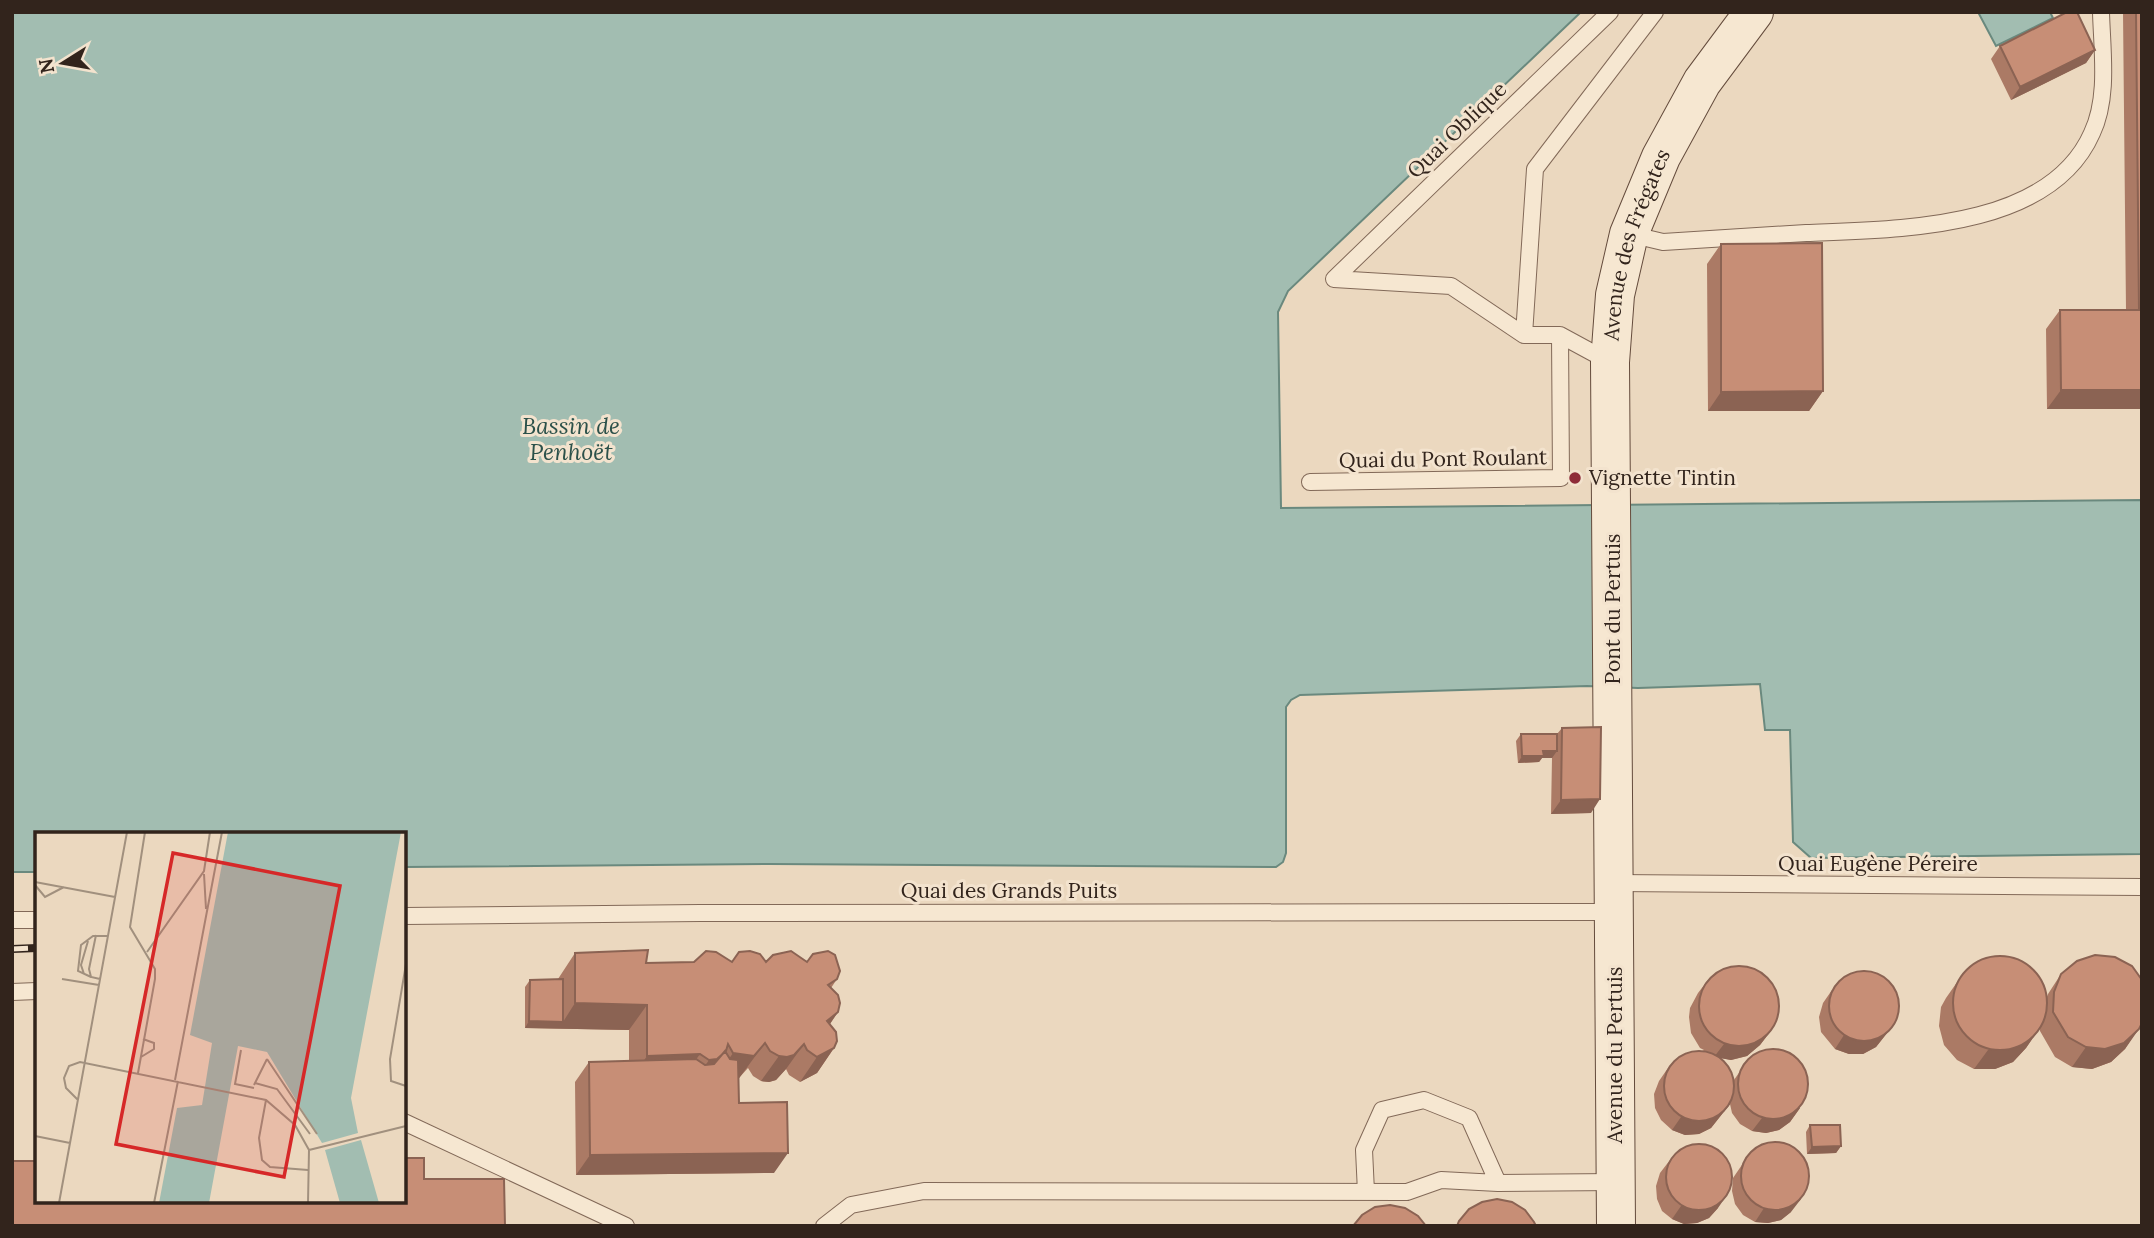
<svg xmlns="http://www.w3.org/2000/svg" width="2154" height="1238" viewBox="0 0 2154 1238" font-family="Lora,serif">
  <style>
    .water { fill: #a2bdb1; stroke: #6a897e; stroke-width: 2 }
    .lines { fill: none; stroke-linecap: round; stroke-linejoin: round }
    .lane-casing { stroke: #826958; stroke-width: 18 }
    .secondary-casing { stroke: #644b3c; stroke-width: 40 }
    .lane { stroke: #f6e7d1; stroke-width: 16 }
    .secondary { stroke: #f6e7d1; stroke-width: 38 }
    .rail-casing { stroke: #32241c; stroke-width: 8 }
    .rail { stroke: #f3e3ce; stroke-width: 5; stroke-dasharray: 16; stroke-linecap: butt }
    .wall { fill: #ab7a65 }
    .shaded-wall { fill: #8b6353 }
    .building { fill: #c78e76; stroke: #8b6353; stroke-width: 2 }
    .poi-dot { fill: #8e2c38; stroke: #f3e3ce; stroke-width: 2.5 }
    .labels { text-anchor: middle; stroke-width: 6; stroke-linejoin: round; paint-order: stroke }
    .street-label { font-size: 21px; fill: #32241c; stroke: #f3e3ce }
    .poi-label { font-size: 21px; fill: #32241c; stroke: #f3e3ce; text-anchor: start }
    .water-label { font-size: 23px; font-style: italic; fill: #2c514a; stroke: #f3e3ce }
    .inset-road { fill: none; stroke: #a1907e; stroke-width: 2 }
    .view { fill: #d62828; fill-opacity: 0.15; stroke: #d62828; stroke-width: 3.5 }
    .inset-edge { fill: none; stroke: #32241c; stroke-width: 3.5 }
  </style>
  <rect width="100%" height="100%" fill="#ebd8bf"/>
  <path class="water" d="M12 12H1581L1288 291 1278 312 1281 508 2142 500V854L1811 858 1793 842 1790 730H1765L1760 684 1638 688 1587 686 1300 695 1291 700 1286 707V853L1283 862 1276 867 770 864 404 867V834H37V872H12Z
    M1978 12H2050L2053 18 1996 46Z"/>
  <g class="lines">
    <defs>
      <path id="lane" d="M1629 234 1663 242C1710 239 1758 236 1806 233 1896 229 2049 231 2092 133 2109 97 2102 51 2101 12
        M1334 279 1610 12
        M1334 279 1451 286 1524 335H1560L1608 361
        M1524 335 1535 169 1655 12
        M1310 482 1561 478 1560 335
        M1614 883 2142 887
        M404 916 700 913 1614 912
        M12 920H37
        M12 992 37 991
        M404 1122 626 1226
        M1366 1192 1364 1150 1382 1110 1424 1100 1469 1118 1498 1183
        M824 1226 851 1205 924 1191 1407 1192 1441 1180 1498 1183 1616 1182"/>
      <g id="secondary">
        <path id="s1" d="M1616 1226 1610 362 1615 295 1629 234 1661 157 1702 82 1754 12"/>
      </g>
    </defs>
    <use href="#lane" class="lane-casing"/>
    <use href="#secondary" class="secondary-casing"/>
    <use href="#lane" class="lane"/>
    <use href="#secondary" class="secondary"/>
    <defs>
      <path id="rail" d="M12 949 37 948"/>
    </defs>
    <use href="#rail" class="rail-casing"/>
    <use href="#rail" class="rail"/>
  </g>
  <path class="wall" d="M2123 12H2142V409H2047L2046 329 2060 310H2126Z
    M2000 46 2095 50 2086 63 2011 100 1991 59Z
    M1721 244 1823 391 1809 411H1708L1707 264Z
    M1562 728 1591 813 1551 814 1552 758H1542L1539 762 1518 763 1516 741 1521 734H1557Z
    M575 953 646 963 807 962 837 979 831 988 838 1012 830 1024 834 1048 817 1073 800 1082 789 1075 786 1069 776 1080 769 1082 761 1081 753 1076 748 1068 738 1079 739 1103 774 1173 576 1175 575 1082 589 1062 629 1061V1030L525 1028V987L530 980 558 979Z
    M2061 974 2142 980V1034L2141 1024 2125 1049 2111 1062 2092 1069 2072 1067 2055 1057 2040 1031V1027L2026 1048 2013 1062 1995 1069H1974L1957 1060 1944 1045 1939 1026 1941 1007 1946 998 1960 978 2046 999 2048 994Z
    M1708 980 1770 1032 1760 1045 1747 1056 1731 1060 1721 1058 1734 1080 1747 1061 1800 1108 1790 1122 1779 1130 1766 1133 1752 1131 1740 1124 1732 1113 1730 1104 1711 1128 1699 1134 1685 1135 1672 1130 1661 1120 1655 1108 1654 1094 1659 1081 1668 1068 1704 1050 1700 1048 1691 1033 1689 1017 1690 1008 1698 993Z
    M1832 990 1895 1023 1876 1047 1863 1054H1849L1835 1049 1821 1032 1819 1017 1823 1003Z
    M1810 1125 1841 1146 1836 1153 1807 1154 1806 1132Z
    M1750 1153 1791 1212 1781 1220 1768 1223 1755 1222 1743 1215 1735 1204 1732 1191 1733 1178Z
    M1670 1160 1718 1208 1709 1218 1697 1223 1684 1224 1672 1219 1662 1211 1657 1199 1656 1186 1660 1173Z"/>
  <path class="shaded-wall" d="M2095 50 2086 63 2011 100 2020 87Z
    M2061 390H2142V409H2047Z
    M1823 391 1809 411H1708L1721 392Z
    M1543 751H1557L1552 758H1542L1539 762 1518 763 1522 756Z
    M1600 799 1591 813 1551 814 1561 800Z
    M575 1003 647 1005 629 1030 525 1028 529 1021 563 1022Z
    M838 1012 821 1037 827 1021Z
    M1895 1023 1876 1047 1863 1054H1849L1835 1049 1844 1035Z
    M2040 1028 2026 1048 2013 1062 1995 1069H1974L1988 1050Z
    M2139 1029 2125 1049 2111 1062 2092 1069 2072 1067 2086 1047Z
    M1770 1032 1760 1045 1747 1056 1731 1060 1714 1057 1724 1044Z
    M765 1043 737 1081 716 1078 733 1053Z
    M804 1044 786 1069 776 1080 769 1082 761 1081 779 1056Z
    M834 1048 817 1073 800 1082 817 1057Z
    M726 1051 708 1076 692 1085 709 1060Z
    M700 1054 682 1079 630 1081 647 1056Z
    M1730 1104 1711 1128 1699 1134 1685 1135 1672 1130 1681 1117Z
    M1800 1108 1790 1122 1779 1130 1766 1133 1752 1131 1762 1118Z
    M1841 1146 1836 1153 1807 1154 1812 1147Z
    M788 1153 774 1173 576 1175 590 1155Z
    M1727 1195 1718 1208 1709 1218 1697 1223 1684 1224 1672 1219 1681 1206Z
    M1801 1199 1791 1212 1781 1220 1768 1223 1755 1222 1764 1208Z"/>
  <path class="building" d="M2067 12H2077L2095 50 2020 87 2000 46Z
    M2136 12H2142V390H2061L2060 310H2139Z
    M1822 243 1823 391 1721 392V244Z
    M1601 727 1600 799 1561 800 1562 728Z
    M1521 734H1557V751H1543L1544 756H1522Z
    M648 950 646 963 694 962 706 951 716 952 732 962 739 952 750 951 760 954 766 962 773 955 791 951 807 962 813 954 828 951 835 955 840 971 837 979 828 985 838 995 840 1003 838 1012 827 1021 836 1032 837 1041 834 1048 817 1057 807 1050 804 1044 794 1055 787 1057 779 1056 770 1051 765 1043 754 1056 733 1053 728 1044 726 1051 717 1059 709 1060 700 1054 647 1056V1005L575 1003V953Z
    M2095 955 2115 957 2132 966 2142 980V1023L2139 1029 2124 1043 2105 1049 2086 1047 2068 1037 2053 1012 2054 992 2061 974 2077 961Z
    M1953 1003a47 47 0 1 1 94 0a47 47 0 1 1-94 0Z
    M1699 1006a40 40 0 1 1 80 0a40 40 0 1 1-80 0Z
    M1829 1006a35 35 0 1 1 70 0a35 35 0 1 1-70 0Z
    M563 979V1022L529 1021 530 980Z
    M1738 1084a35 35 0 1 1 70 0a35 35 0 1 1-70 0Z
    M1664 1086a35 35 0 1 1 70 0a35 35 0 1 1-70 0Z
    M725 1051 730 1059 738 1060 739 1103 787 1102 788 1153 590 1155 589 1062 696 1059 705 1065 714 1064Z
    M1810 1125H1840L1841 1146 1812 1147Z
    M1741 1176a34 34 0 1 1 68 0a34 34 0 1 1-68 0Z
    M1666 1177a33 33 0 1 1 66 0a33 33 0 1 1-66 0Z
    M404 1158H424V1179H504L505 1226H12V1161H37V1201H404Z
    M1497 1199 1512 1202 1525 1210 1534 1222 1536 1226H1457L1459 1221 1469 1209 1482 1202Z
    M1390 1205 1405 1208 1418 1216 1426 1226H1353L1362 1215 1375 1207Z"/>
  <circle class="poi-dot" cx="1575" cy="478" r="7"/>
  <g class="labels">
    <g class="street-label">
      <text transform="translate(1457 130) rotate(-44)" y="7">Quai Oblique</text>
      <text dy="7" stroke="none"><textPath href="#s1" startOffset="985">Avenue des Frégates</textPath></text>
      <text transform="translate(1443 459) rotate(-1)" y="7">Quai du Pont Roulant</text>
      <text transform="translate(1613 609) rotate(-90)" y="7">Pont du Pertuis</text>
      <text x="1878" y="871">Quai Eugène Péreire</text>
      <text x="1009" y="898">Quai des Grands Puits</text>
      <text transform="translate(1615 1055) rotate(-90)" y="7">Avenue du Pertuis</text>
    </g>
    <g class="poi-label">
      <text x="1589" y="485">Vignette Tintin</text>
    </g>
    <g class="water-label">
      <text x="571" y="434">Bassin de<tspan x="571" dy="26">Penhoët</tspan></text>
    </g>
  </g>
  <g transform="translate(35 832)">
    <rect width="371" height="371" fill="#ebd8bf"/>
    <path d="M193 0H366L316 266 323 301 287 311 232 220 203 214 174 371H124L142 276 167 273 177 211 155 203ZM326 308 344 371H305L290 318Z" fill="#a2bdb1"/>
    <path class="inset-road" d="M169 42 171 77M0 50 80 65M0 53 10 65 29 55M61 103 54 137 56 145 65 147M112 120 169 39 175 0M371 132 355 227 356 249 371 254M49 142 46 133 53 109M56 145 43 139 46 113 58 104H73M27 147 64 153M206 218 200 252 219 256M106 225 119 217V211L108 207M232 227 282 302M103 241 120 147V137L95 95 110 0M140 248 187 0M220 251 242 257 275 302M219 253 232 227M43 268 31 256 29 246 34 234 45 230 231 268 260 293 274 318 273 371M231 268 224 306 227 328 235 335 273 338M0 304 35 311M274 318 371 294M24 371 92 0M119 371 143 249"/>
    <path class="view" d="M138 21 305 54 249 345 81 312Z"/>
    <rect width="371" height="371" class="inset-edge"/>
  </g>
  <rect width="2154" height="1238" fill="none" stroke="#32241c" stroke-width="28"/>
  <g transform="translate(63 63) rotate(259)" stroke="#f3e3ce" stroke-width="5" paint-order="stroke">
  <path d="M0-5L12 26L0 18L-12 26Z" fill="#32241c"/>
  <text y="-10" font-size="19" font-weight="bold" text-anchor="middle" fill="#32241c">N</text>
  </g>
</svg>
